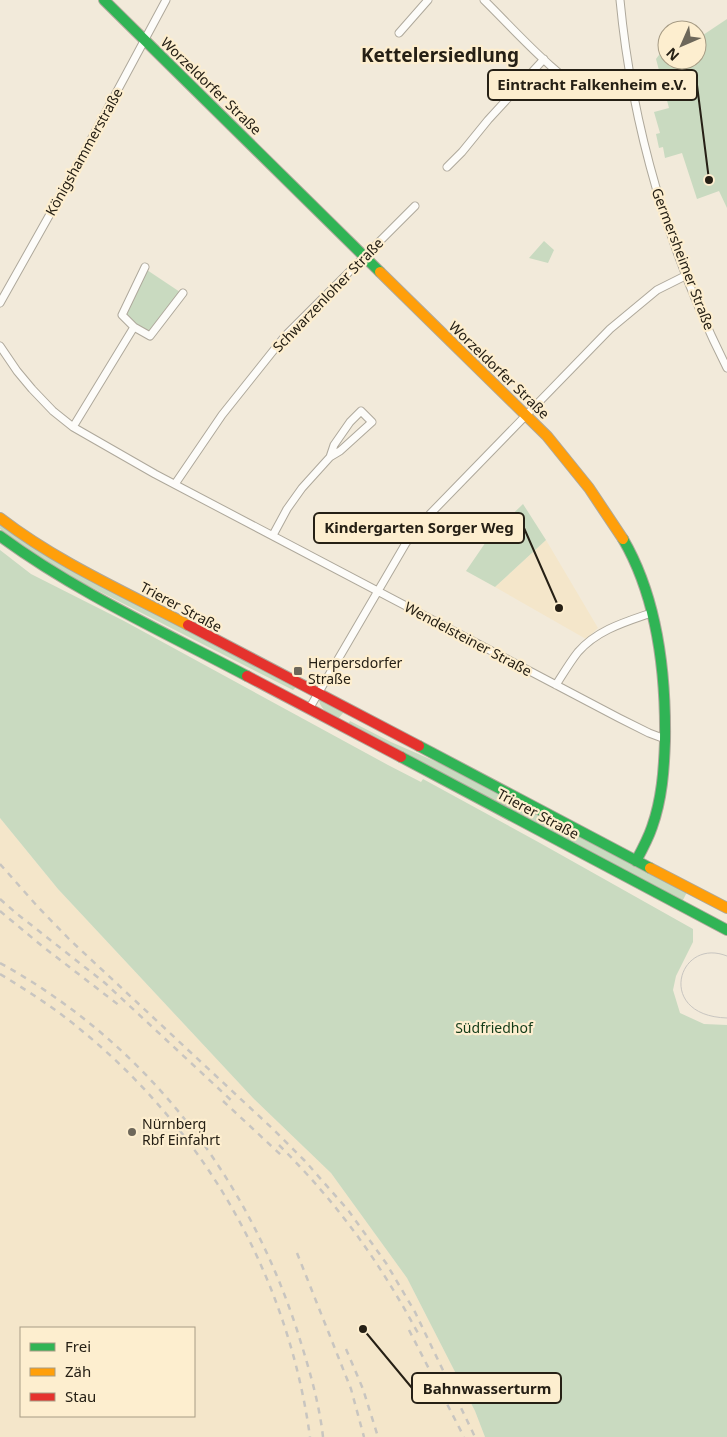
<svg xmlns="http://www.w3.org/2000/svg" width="727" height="1437" viewBox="0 0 727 1437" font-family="'Noto Sans',sans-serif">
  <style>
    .built { fill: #f4e6ca; fill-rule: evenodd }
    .green { fill: #c9dac0 }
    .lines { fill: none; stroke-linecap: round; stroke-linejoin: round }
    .street-casing { stroke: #aea89b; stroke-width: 9 }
    .fast-casing { stroke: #aea89b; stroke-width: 12 }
    .slow-casing { stroke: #aea89b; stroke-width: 12 }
    .jam-casing { stroke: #aea89b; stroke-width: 12 }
    .street { stroke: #fdfcf9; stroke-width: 7 }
    .fast { stroke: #30b455; stroke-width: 10 }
    .slow { stroke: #ff9f0a; stroke-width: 10 }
    .jam { stroke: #e5322d; stroke-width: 10 }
    .tram { stroke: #c8c5c0; stroke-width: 1 }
    .rail { stroke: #c8c5c0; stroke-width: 2.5; stroke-dasharray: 6 6; stroke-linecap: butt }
    .poi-dot { fill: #6d675a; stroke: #fdeecf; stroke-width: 2 }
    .labels { text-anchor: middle; stroke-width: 4.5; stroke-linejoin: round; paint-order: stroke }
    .street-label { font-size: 14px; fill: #262015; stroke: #fdeecf }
    .poi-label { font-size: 14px; fill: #262015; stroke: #fdeecf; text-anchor: start }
    .park-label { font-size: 14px; fill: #113a18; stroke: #fdeecf }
    .district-label { font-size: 19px; font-weight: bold; fill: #262015; stroke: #fdeecf }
    .leader { fill: none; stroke: #262015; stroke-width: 2 }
    .callout-dot { fill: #262015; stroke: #fdeecf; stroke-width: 2 }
    .callout { fill: #fdeecf; stroke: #262015; stroke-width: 2 }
    .callout-label { font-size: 15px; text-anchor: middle; font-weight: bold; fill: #262015 }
  </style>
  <rect width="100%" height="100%" fill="#f2eada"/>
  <path class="built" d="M546 540 598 628 586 639 495 587Z
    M0 818 58 889 253 1098 331 1173 407 1278 475 1411 485 1437H0ZM21 1328H194V1416H21Z"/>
  <path class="green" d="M727 19V208L719 191 697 199 682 153 665 158 663 147 659 148 656 134 660 133 654 112 669 108 656 59 667 44V60H697V39Z
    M544 241 554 250 548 263 529 258Z
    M147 270 180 292 149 333 135 325 125 316Z
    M523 504 546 540 495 587 466 571 490 536Z
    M0 522 296 687 293 690 75 579C48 564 23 548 0 529Z
    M0 550 31 574 124 621 388 765 421 782 423 779 540 843 693 929V942L676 976 673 990 680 1013 704 1024 727 1025V1437H485L475 1411 407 1278 331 1173 253 1098 58 889 0 818Z
    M321 700 343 712V713L338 719C329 714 322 711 319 701Z
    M350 721 391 742 439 763 687 892 682 902 348 724Z"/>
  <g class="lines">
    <defs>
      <path id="street" d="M484 0C508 23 565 88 594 94 607 97 620 93 632 91
        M620 0C632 127 669 253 727 368
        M399 33 428 0
        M447 167 462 152 488 120 544 59
        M145 267 122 315 134 327 150 336 183 293
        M0 303 72 175 166 0
        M0 346 17 371 32 389 53 411 73 427 155 474 619 718 649 733 665 739
        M73 427 134 327
        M175 484 222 415 285 336 415 206
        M273 535 287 509 302 488 330 457 334 445 350 422 361 411 372 422 340 451 330 457
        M556 685C563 674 570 662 578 652 597 630 625 622 651 613
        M309 709 406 543 430 514 610 329 657 290 687 275"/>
      <path id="fast" d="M104 0 380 272
        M0 536C76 592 164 632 247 676
        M623 539C658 599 666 672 665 741 664 770 662 799 652 827 648 839 642 850 636 861
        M419 746 650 868
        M401 757 727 930"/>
      <path id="slow" d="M380 272 547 436 589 488 623 539
        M0 518C57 562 125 592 188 625
        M650 868 727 908"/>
      <path id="jam" d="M188 625 419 746
        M247 676 401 757"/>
    </defs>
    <use href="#street" class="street-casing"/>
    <use href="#fast" class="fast-casing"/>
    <use href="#slow" class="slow-casing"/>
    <use href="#jam" class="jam-casing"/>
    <use href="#street" class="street"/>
    <use href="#fast" class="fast"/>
    <use href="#slow" class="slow"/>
    <use href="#jam" class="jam"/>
    <path class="tram" d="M727 956C678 936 654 1016 727 1018"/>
    <path class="rail" d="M0 864 38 907 69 939 274 1130 305 1161 348 1210 386 1263 415 1312 475 1437
      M0 899 16 913 105 983 233 1102
      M0 911 42 946 120 1006
      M0 963C145 1043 246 1174 297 1330 308 1365 319 1401 323 1437
      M0 974C28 991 56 1009 81 1030 206 1132 288 1277 310 1437
      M223 1101 281 1155
      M279 1145C339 1205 379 1261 419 1335
      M297 1253 351 1389 364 1437
      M409 1330 464 1437
      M346 1349 363 1389 378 1437"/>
  </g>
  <g class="poi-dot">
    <rect x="293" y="666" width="10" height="10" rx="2.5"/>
    <circle cx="132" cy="1132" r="5"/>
  </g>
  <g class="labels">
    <g class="street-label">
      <text transform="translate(211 86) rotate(44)" y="5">Worzeldorfer Straße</text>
      <text transform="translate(84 152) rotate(-61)" y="5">Königshammerstraße</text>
      <text transform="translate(683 259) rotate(69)" y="5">Germersheimer Straße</text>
      <text transform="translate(328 295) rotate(-46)" y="5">Schwarzenloher Straße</text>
      <text transform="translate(499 370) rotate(44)" y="5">Worzeldorfer Straße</text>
      <text transform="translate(181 607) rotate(28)" y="5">Trierer Straße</text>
      <text transform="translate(468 639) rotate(28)" y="5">Wendelsteiner Straße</text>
      <text transform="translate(538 814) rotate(28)" y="5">Trierer Straße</text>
    </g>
    <g class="poi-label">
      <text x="308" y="668">Herpersdorfer<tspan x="308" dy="16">Straße</tspan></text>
      <text x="142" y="1129">Nürnberg<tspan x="142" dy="16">Rbf Einfahrt</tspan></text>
    </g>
    <g class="park-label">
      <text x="494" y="1033">Südfriedhof</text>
    </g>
    <g class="district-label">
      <text x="440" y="62">Kettelersiedlung</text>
    </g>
  </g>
  <path class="leader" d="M709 180L697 85M559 608L524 528M363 1329L412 1388"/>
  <g class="callout-dot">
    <circle cx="709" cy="180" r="5"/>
    <circle cx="559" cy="608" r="5"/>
    <circle cx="363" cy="1329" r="5"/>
  </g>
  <g class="callout">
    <rect x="488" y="70" width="209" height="30" rx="5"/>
    <rect x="314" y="513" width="210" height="30" rx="5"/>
    <rect x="412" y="1373" width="149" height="30" rx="5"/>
  </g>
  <g class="callout-label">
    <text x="592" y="90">Eintracht Falkenheim e.V.</text>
    <text x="419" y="533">Kindergarten Sorger Weg</text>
    <text x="487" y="1394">Bahnwasserturm</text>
  </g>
  <rect x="20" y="1327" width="175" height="90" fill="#fdeecf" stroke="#a79c85"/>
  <rect x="30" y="1343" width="25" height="8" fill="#30b455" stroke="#a79c85"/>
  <text x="65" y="1352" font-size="15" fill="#262015">Frei</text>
  <rect x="30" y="1368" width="25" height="8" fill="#ff9f0a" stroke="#a79c85"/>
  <text x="65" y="1377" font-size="15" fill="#262015">Zäh</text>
  <rect x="30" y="1393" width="25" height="8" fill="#e5322d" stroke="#a79c85"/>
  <text x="65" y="1402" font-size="15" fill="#262015">Stau</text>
  <g transform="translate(682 45) rotate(225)"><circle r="24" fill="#fdeecf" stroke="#a79c85"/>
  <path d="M0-4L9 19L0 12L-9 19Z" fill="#6d675a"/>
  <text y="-8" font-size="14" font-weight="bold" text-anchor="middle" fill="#262015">N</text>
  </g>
</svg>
